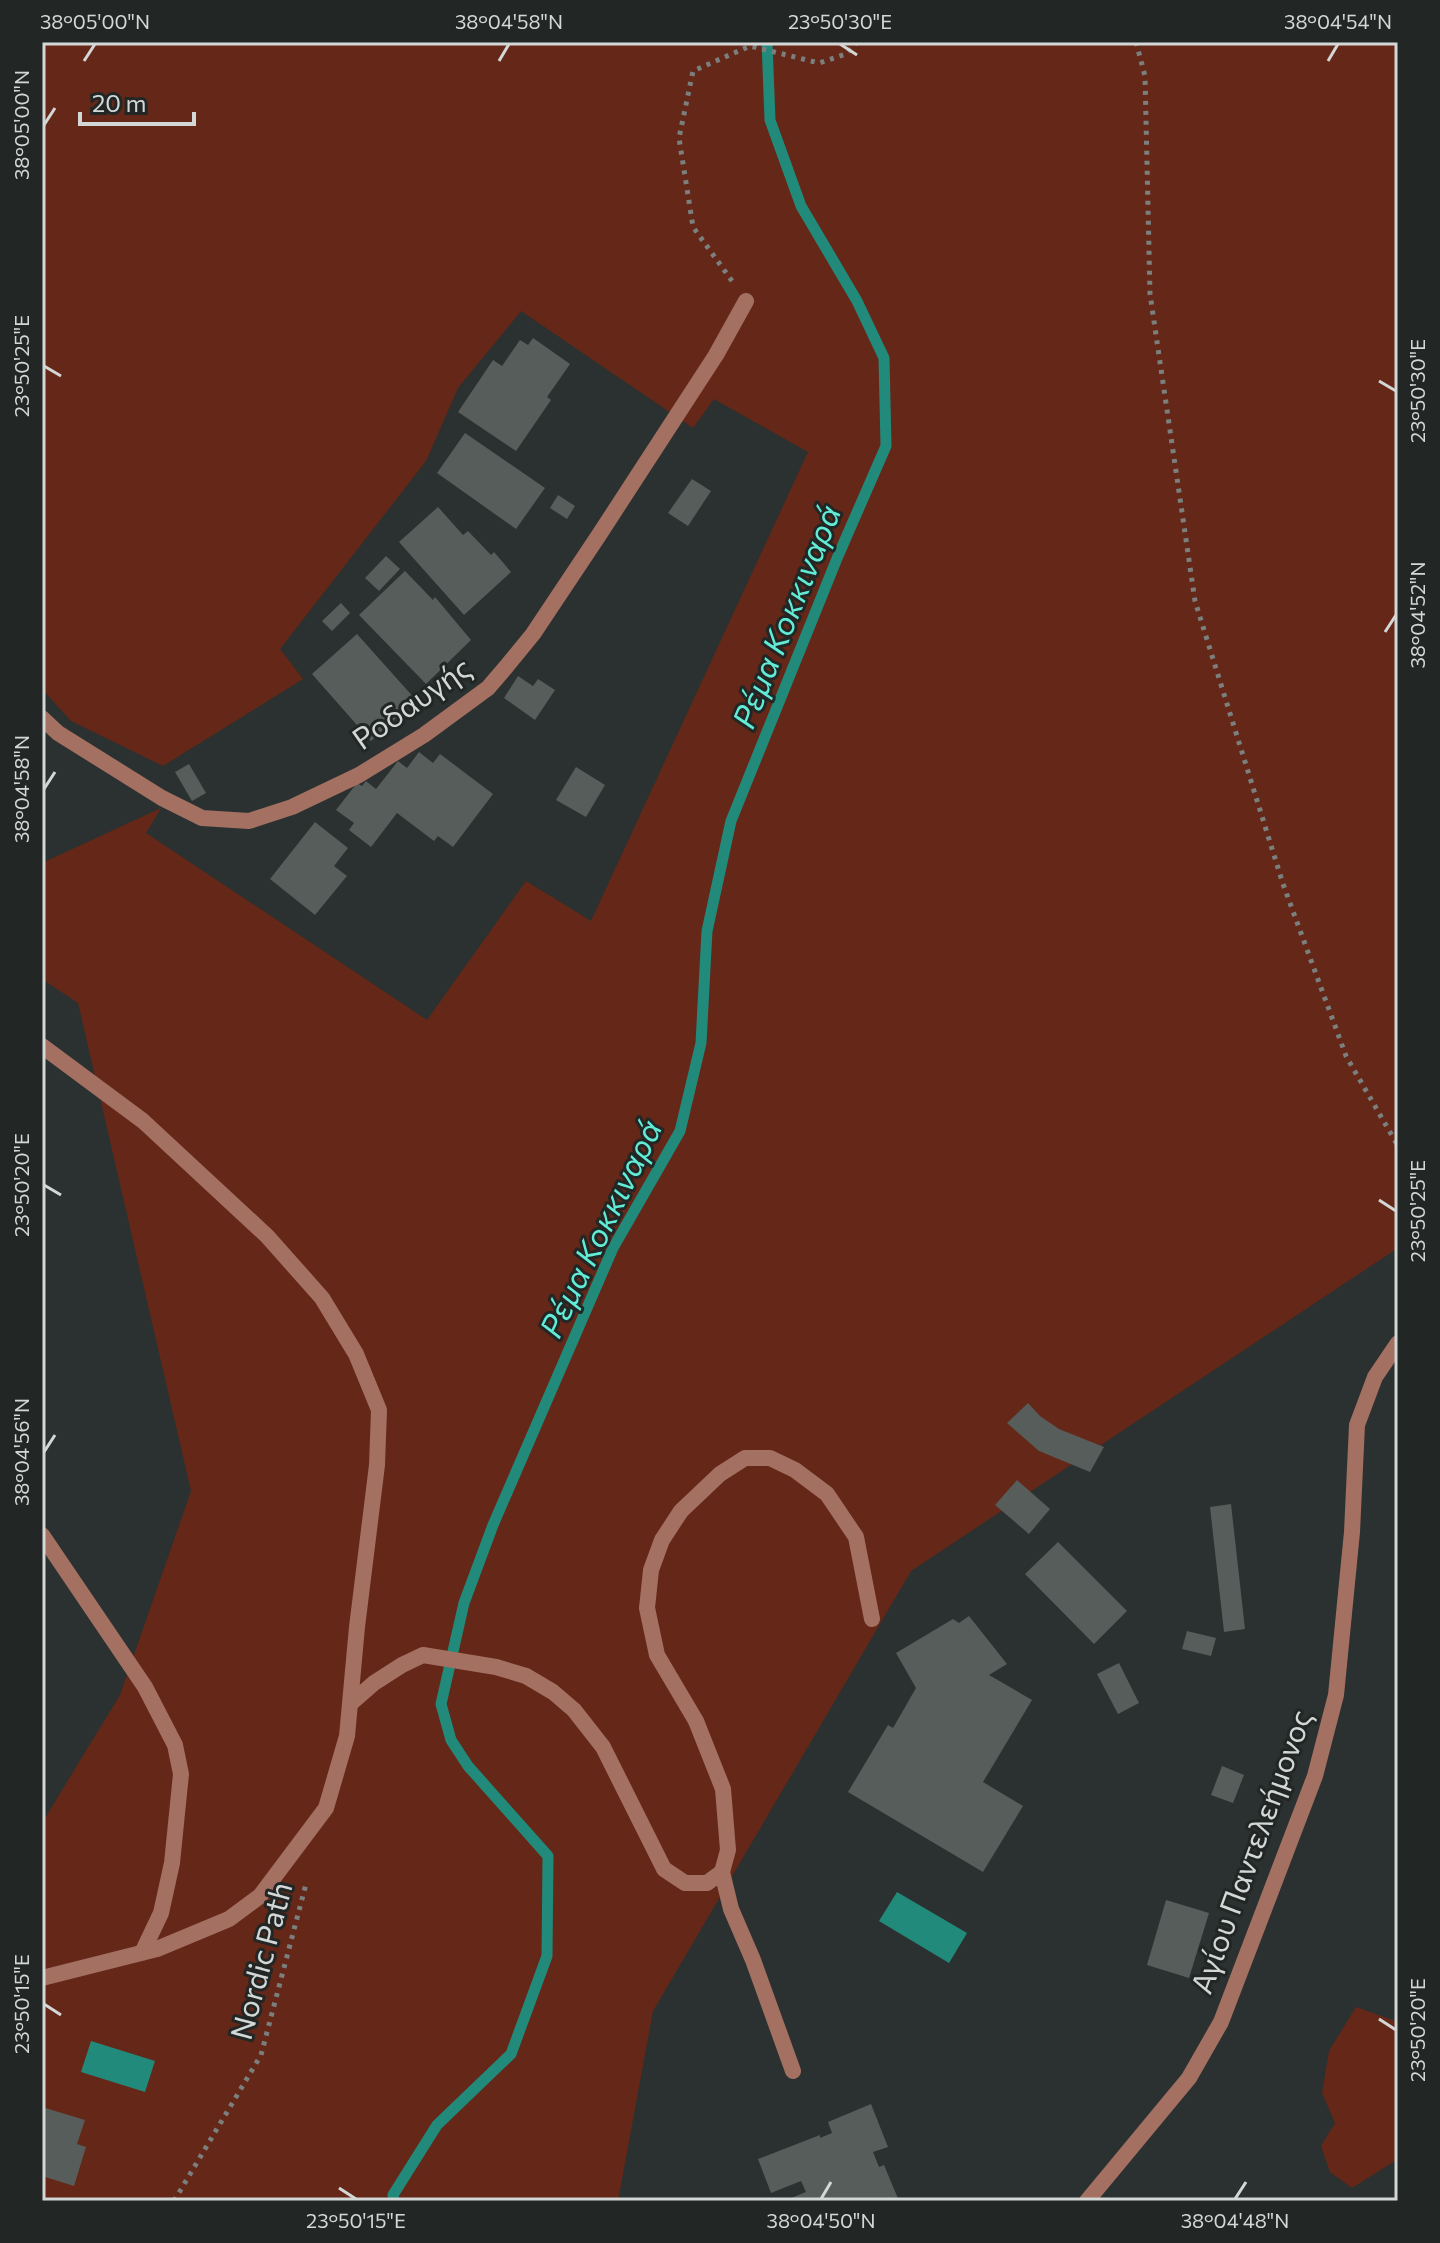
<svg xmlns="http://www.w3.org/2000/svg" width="1440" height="2243" viewBox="0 0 1440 2243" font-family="Commissioner,sans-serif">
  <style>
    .green { fill: #652717 }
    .water { fill: #228a7b }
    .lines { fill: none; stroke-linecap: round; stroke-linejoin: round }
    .stream { stroke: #228a7b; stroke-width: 11 }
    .building { fill: #575d5b }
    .path { stroke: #7b807f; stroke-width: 5; stroke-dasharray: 4 6; stroke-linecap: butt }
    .service { stroke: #a37062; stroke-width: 16 }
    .minor { stroke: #a37062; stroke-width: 16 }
    .tertiary { stroke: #a37062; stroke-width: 16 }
    .ticks { fill: none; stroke: #d3d7d6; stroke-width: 3 }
    .labels { text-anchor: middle; stroke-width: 6; stroke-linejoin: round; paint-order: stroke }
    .street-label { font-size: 30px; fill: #d3d7d6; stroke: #222726 }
    .water-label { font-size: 32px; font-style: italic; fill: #62ecd6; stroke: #222726 }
    .neatline { fill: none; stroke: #d3d7d6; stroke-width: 3 }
    .ticks-label { font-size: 20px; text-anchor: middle; fill: #d3d7d6 }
  </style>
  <rect width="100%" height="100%" fill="#2b3130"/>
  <path class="green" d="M42 42H1398V1248L911 1571 653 2011 618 2201H42V1823L120 1695 191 1491 78 1003 42 979V863L161 808 146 833 427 1020 526 881 591 921 808 452 714 399 693 428 521 311 458 388 426 461 280 649 303 679 163 766 71 721 42 689Z
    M1356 2007 1398 2022V2159L1352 2188 1330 2172 1321 2146 1335 2123 1322 2093 1329 2051Z"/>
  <path class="water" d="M897 1892 967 1933 949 1963 879 1921Z
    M91 2041 155 2061 145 2092 81 2072Z"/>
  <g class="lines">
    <path class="stream" d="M394 2201 393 2195 437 2125 511 2054 547 1956 548 1856 468 1766 451 1740 441 1704 464 1603 493 1525 613 1248 680 1131 701 1043 707 931 731 821 838 556 886 446 884 358 857 301 801 206 770 120 767 42"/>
  </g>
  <path class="building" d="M533 338 570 364 547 397 551 400 516 451 458 412 493 360 502 366 520 340 528 345Z
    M465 433 545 488 516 529 437 473Z
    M692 479 711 491 688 526 668 513Z
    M558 495 575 506 567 519 550 508Z
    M438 507 463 535 468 531 491 555 494 552 511 572 464 615 399 542Z
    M386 556 400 569 379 591 365 578Z
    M405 571 433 600 435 597 471 640 426 684 359 615Z
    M341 603 350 613 332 631 322 621Z
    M357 634 416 700 371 741 312 674Z
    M518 676 533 686 538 679 555 690 535 720 504 698Z
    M419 752 433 763 440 754 493 794 453 847 438 836 434 841 397 813 371 847 349 830 354 823 336 810 357 783 362 786 366 781 376 789 398 761 407 768Z
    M189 764 206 793 192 801 175 772Z
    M576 767 605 785 586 817 556 800Z
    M315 822 348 848 334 866 347 876 315 915 270 879Z
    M1028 1403 1040 1416 1059 1429 1104 1447 1090 1472 1039 1451 1007 1423Z
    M1017 1480 1050 1509 1029 1534 995 1505Z
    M1231 1504 1245 1629 1224 1632 1210 1507Z
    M1058 1542 1127 1611 1094 1644 1025 1574Z
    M969 1616 1007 1664 989 1675 1032 1700 983 1782 1023 1806 983 1872 848 1792 888 1725 893 1728 916 1688 896 1653 953 1619 959 1623Z
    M1187 1631 1216 1638 1211 1656 1182 1649Z
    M1119 1663 1139 1703 1118 1714 1097 1674Z
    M1222 1766 1244 1775 1233 1803 1211 1795Z
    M1166 1900 1209 1913 1189 1978 1147 1965Z
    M871 2104 888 2147 873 2152 879 2167 884 2165 899 2201H784L806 2192 801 2181 771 2193 758 2159 820 2135V2138L832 2133 828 2122Z
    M42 2107 85 2120 77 2144 86 2147 74 2186 42 2176Z"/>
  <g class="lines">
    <path class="path" d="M1136 42 1145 76 1150 294 1195 601 1283 884 1346 1056 1398 1146
      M732 281 693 227 679 138 693 71 750 46 819 63 846 54 857 42
      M174 2201 261 2055 306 1884"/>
    <path class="service" d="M42 1046 143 1121 267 1236 322 1298 356 1354 379 1410 377 1465 357 1627 347 1736 326 1808 260 1896 229 1919 157 1949 42 1978
      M42 1535 145 1687 175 1745 181 1774 172 1863 161 1913 142 1953
      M350 1704 374 1683 402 1665 423 1655 496 1667 526 1676 553 1692 574 1710 603 1747 664 1869 685 1883H707L722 1872 728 1850 723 1789 696 1721 657 1655 647 1608 651 1570 662 1540 681 1511 720 1474 745 1458H770L795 1470 827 1494 856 1537 872 1619
      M722 1872 731 1909 753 1960 793 2071"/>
    <path class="minor" d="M42 718 58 733 162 798 202 818 249 821 292 807 359 775 424 735 488 688 506 667 533 634 599 535 716 355 746 301"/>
    <path class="tertiary" d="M1087 2201 1189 2078 1221 2022 1315 1776 1336 1695 1352 1532 1357 1425 1375 1377 1398 1343"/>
  </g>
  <path class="ticks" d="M840 44 857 55M84 61 95 44M499 61 509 44M1328 61 1338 44M44 125 55 108M44 366 61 376M1379 381 1396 391M1385 632 1396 615M44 789 55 772M44 1185 61 1195M1379 1200 1396 1211M44 1452 55 1435M44 2004 61 2015M1379 2019 1396 2030M339 2188 356 2199M821 2199 831 2182M1235 2199 1246 2182"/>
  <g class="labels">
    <g class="street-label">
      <text transform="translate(412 704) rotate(-35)" y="10">Ροδαυγής</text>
      <text transform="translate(1252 1852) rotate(-70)" y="10">Αγίου Παντελεήμονος</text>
      <text transform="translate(262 1961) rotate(-75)" y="10">Nordic Path</text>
    </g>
    <g class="water-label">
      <text transform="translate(787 617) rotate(-68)" y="11">Ρέμα Κοκκιναρά</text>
      <text transform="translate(601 1229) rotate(-64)" y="11">Ρέμα Κοκκιναρά</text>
    </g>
  </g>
  <rect width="1440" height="2243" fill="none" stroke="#222726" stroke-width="88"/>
  <path d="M80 112v12h114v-12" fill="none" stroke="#d3d7d6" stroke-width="4"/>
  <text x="92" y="112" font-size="24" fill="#d3d7d6" stroke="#222726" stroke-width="6" paint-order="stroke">20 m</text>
  <rect x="44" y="44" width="1352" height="2155" class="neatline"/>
  <g class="ticks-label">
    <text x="95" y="29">38°05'00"N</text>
    <text x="509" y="29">38°04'58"N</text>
    <text x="840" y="29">23°50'30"E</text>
    <text x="1338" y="29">38°04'54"N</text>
    <text transform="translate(22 125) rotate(-90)" y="7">38°05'00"N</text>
    <text transform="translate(22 366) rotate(-90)" y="7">23°50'25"E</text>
    <text transform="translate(1418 391) rotate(-90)" y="7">23°50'30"E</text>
    <text transform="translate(1418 615) rotate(-90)" y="7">38°04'52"N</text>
    <text transform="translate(22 789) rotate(-90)" y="7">38°04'58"N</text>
    <text transform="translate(22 1185) rotate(-90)" y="7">23°50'20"E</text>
    <text transform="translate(1418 1211) rotate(-90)" y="7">23°50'25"E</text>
    <text transform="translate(22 1452) rotate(-90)" y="7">38°04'56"N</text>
    <text transform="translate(22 2004) rotate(-90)" y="7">23°50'15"E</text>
    <text transform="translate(1418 2030) rotate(-90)" y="7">23°50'20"E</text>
    <text x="356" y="2228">23°50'15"E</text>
    <text x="821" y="2228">38°04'50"N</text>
    <text x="1235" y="2228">38°04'48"N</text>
  </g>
</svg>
